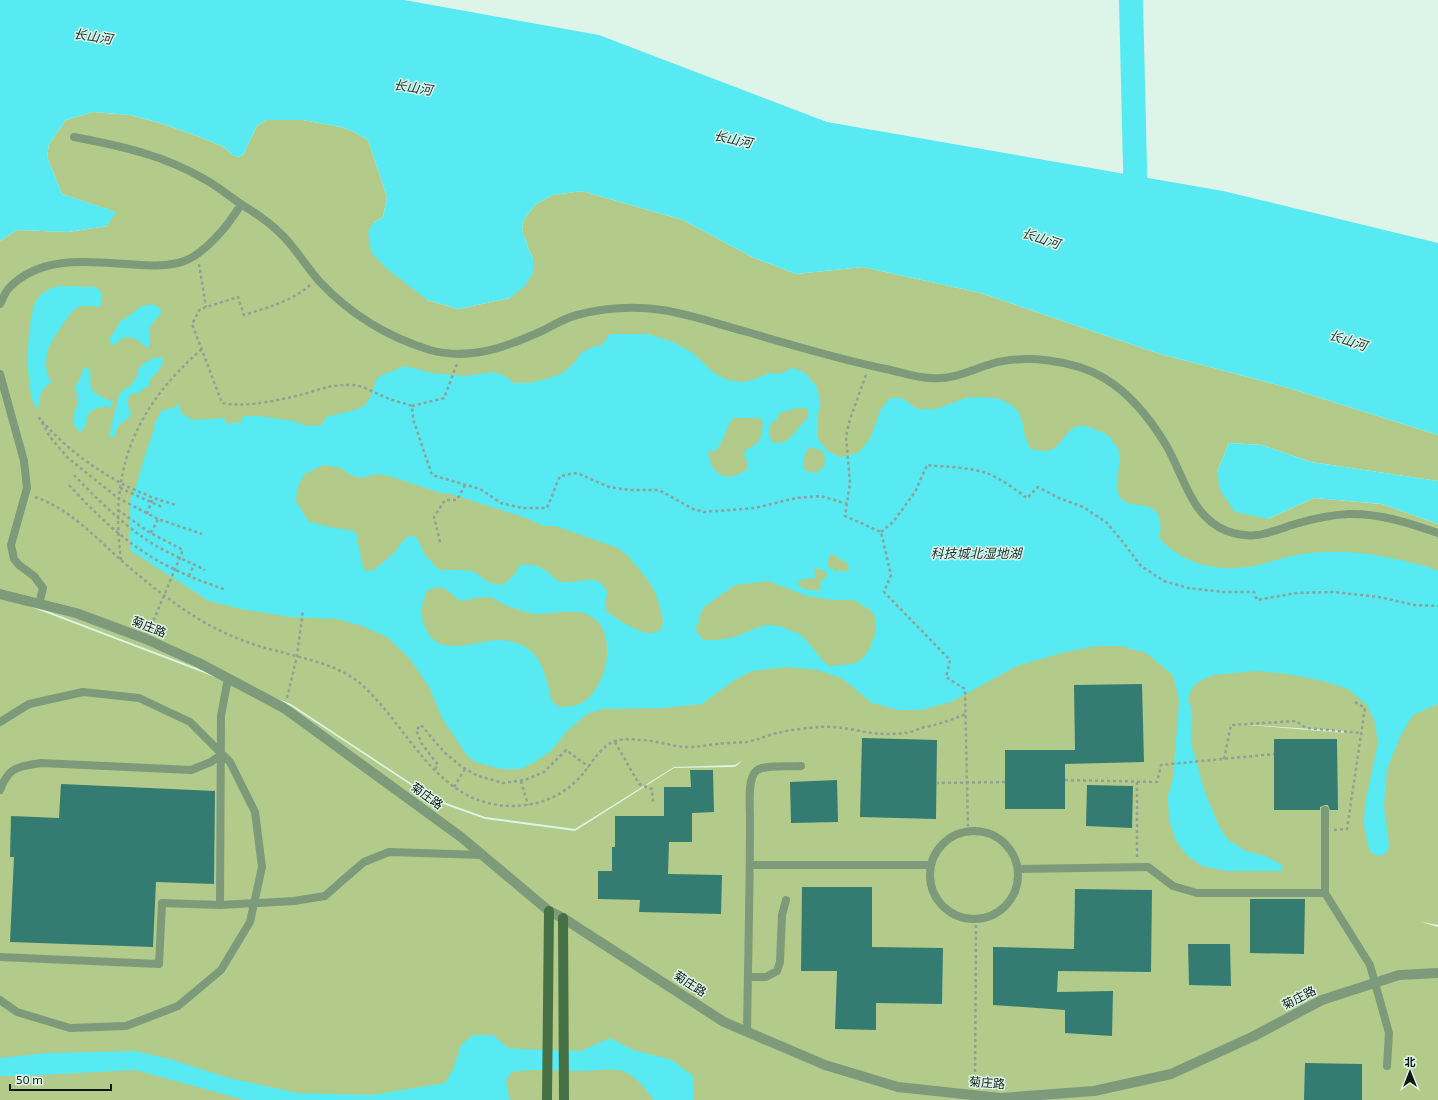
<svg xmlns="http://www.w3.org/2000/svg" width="1438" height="1100" viewBox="0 0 1438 1100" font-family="'Exo 2','Noto Sans SC',sans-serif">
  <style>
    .green { fill: #b3cb8a; fill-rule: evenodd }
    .water { fill: #57eaf2; fill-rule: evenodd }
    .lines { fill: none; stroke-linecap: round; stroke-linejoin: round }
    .river { stroke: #57eaf2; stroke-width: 24 }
    .building { fill: #347c71 }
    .path { stroke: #8ea097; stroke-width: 2.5; stroke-dasharray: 3 3; stroke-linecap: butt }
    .lane { stroke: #7d9a7b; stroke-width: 8 }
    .street { stroke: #7d9a7b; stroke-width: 10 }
    .secondary { stroke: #467145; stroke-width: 10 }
    .labels { text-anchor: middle; stroke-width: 3; stroke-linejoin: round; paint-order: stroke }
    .street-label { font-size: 12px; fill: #0f1713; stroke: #ddf4e8 }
    .water-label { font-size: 13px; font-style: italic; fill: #193233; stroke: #ddf4e8 }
  </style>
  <rect width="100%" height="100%" fill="#ddf4e8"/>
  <path class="green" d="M93 112 130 115 160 123 200 137 224 147 232 155 238 157 243 155 257 126 266 120H303L341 127 354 132 368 140 387 197 383 217 373 223 427 300 458 309 510 298 533 259 528 247 522 230 524 219 536 204 553 195 582 191 683 220 752 257 796 274 863 267 981 293 1157 353 1289 388 1438 435V481L1311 462 1262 445 1229 443 1217 472 1268 519 1314 498 1382 504 1438 524V925L1421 922 1438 927V1100H0V595L291 706 435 801 485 819 575 831 674 768 735 767 743 760 735 765 674 767 575 829 485 817 435 799 291 704 0 593V241L17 230 68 232 107 226 115 212 62 194 47 157 49 144 66 120ZM1236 724 1345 731V733Z"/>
  <path class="water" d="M0 0H404L599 35 827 122 1223 191 1438 243V435L1289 388 1157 353 981 293 863 267 796 274 752 257 683 220 582 191 553 195 536 204 524 219 522 230 528 247 533 259V273L526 285 510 298 458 309 427 300 386 268 371 252 368 232 373 223 383 217 387 197 368 140 354 132 341 127 303 120H266L257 126 243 155 238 157 232 155 224 147 200 137 160 123 130 115 93 112 66 120 49 144 47 157 62 194 116 212 107 226 68 232 17 230 0 241Z
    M58 286 96 287 101 292V306C93 308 86 303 77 308 72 311 67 319 63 324 59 331 53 338 50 345 45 356 44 371 51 381L50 384C40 388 40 399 38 409 23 398 27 317 36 301 42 292 48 289 58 286Z
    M151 304 159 307 162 312 149 328 150 346 148 348C137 341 136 335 122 338L118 343 111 345 109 340 120 322 133 313 140 307Z
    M610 334H648L673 342 693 353 714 373 728 380 742 382 753 380 770 373 776 374 782 373 792 368 804 372 817 387 820 402 817 423V438L828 451 840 457 858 453 870 439 881 409 890 398H902L917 409H936L966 398 983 397 1000 399 1013 406 1019 413 1023 424 1025 436 1030 448C1065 462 1061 423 1084 426 1089 426 1094 430 1099 431 1105 433 1110 436 1113 442 1116 445 1120 451 1120 455 1121 468 1113 483 1119 495 1128 513 1154 496 1160 520 1161 526 1160 533 1160 539 1186 566 1219 572 1255 566 1269 563 1283 557 1297 555 1335 548 1375 553 1412 563 1421 565 1430 567 1438 571V704L1413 715 1401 735 1387 769 1384 806 1389 846 1387 853 1378 856 1370 852 1367 841 1364 824 1365 804 1378 743 1375 723 1367 705 1348 689 1323 681 1288 674 1257 671 1213 675 1200 681 1193 687 1188 698 1192 711 1191 743 1205 793 1219 826 1228 840 1246 851 1265 856 1281 864 1283 871H1226L1202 866 1188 856 1177 843 1169 820 1168 796 1173 779 1179 702 1176 686 1172 674 1146 653 1121 646H1097L1065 652 1017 666 951 702 921 710H898L872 703 843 679 818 670 787 667 752 671 733 681 702 704 665 708 603 709 587 714 566 732 552 750 538 760 521 769H500L476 762 468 757 442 718 429 687 410 659 387 637 362 626 337 619 291 617 246 610 209 601 131 551 129 533 130 500 137 483 146 452 154 430 155 423 162 410 174 408 179 403 181 413 193 420 225 418 226 424 243 422 242 416H259L293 421 307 426 322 425 326 417C333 415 360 410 365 405 372 398 374 385 378 377L405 366 432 373 464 376 494 372 505 376 514 383H529L550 378 563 373 575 362 580 354 592 347 602 345ZM797 408H807L809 416 789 439 782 443 772 442 769 434 770 425 777 419 780 413ZM733 418H760L763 423C761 437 762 443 747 449L744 454 747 461V469C728 484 711 476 708 452L717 450C724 439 726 429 733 418ZM809 447 823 451 825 458 824 467 816 473 803 470V459ZM324 465 341 468 350 475 360 478 378 474 389 476 441 493 451 494 526 518 544 526H554L567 530 618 548 628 556 648 580 656 594 663 619 661 630C658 631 655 632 652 633 642 635 612 617 605 609V600L608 594C598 567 576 587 559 581 555 580 552 575 549 573 541 566 531 563 520 565L515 574 503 585 490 583 473 571 459 570H439L425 555 417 538 412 536 407 537 403 541 394 553 374 570 365 571 362 563 356 532C349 529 344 530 337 528 327 527 317 524 308 521L296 501 297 489 301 480 306 473ZM830 554 834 556H837L839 560 842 558V561L847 563 849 567 848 572 840 570 835 572 833 568 827 567ZM814 568 823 570 827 574 824 580 821 579 820 590C812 591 801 590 797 582L803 579 816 578ZM768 581 807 596 833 600H854L873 612 876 622V631L869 650 861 660 852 664 829 666C817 657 811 642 799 634 797 632 793 632 790 630 766 620 760 627 737 636 727 640 714 640 704 640L697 633 696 626 700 620V614L704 607 735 585ZM437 587 446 589 460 601C470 600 483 595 493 598 496 599 498 601 501 603 510 607 529 614 539 614 552 614 579 608 590 616 594 618 599 622 601 626 614 648 605 686 585 701 577 706 568 707 559 707 557 705 554 703 552 701 550 698 550 692 549 689 545 675 541 657 528 649 520 643 509 640 499 640 472 641 435 660 424 624 420 612 422 602 427 591Z
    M163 357C163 368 157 373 149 380V387L144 388 139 393 129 395 128 405 131 415C124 425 117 420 115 437H110V431L119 395 124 389 129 387 136 379 139 368 144 363 154 358Z
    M87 367 90 371 91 390 100 396 113 402 111 408C104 405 93 408 88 415 86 418 87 421 86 424 85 427 82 430 80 432L74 426 73 417 78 402V393L74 390 82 374 83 368Z
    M1229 443 1262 445 1311 462 1438 481V524L1382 504 1314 498 1268 519 1235 512 1220 490 1217 472Z
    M473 1035H493L508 1048 521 1049 581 1051 610 1038 633 1050 672 1060 693 1076 694 1098V1100H654C646 1090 637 1077 625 1072 612 1067 596 1071 583 1071 559 1071 535 1068 512 1072L506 1080 509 1097 511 1100H245L135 1070 20 1076H0V1058L47 1053 135 1051 170 1059 229 1078 298 1093 372 1095 445 1083 453 1069 461 1045Z"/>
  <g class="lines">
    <path class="river" d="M1131 0 1136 208"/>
  </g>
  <path class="building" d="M1142 684 1144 762 1065 764V809H1005V750H1075L1074 685Z
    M862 738 937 740 936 819 860 817Z
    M1274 739H1337L1338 810H1330L1328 805H1325L1320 807V810H1274Z
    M690 770H713L714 812 692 813V842H669L668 874 722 875 721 914 639 912 640 900 598 899V871H612V847H615V816H664V787H691Z
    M837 780 838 822 791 823 790 782Z
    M61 784 215 791 214 884 156 882 153 947 10 942 14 857H10L11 816 59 818Z
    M1087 785 1133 786 1132 828 1086 826Z
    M802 887H872V947L943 948 942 1004 876 1003V1030L835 1029 837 971H801Z
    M1075 889 1152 890 1151 972 1058 971 1057 992 1113 991 1112 1036 1065 1033V1010L993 1005V947L1074 949Z
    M1250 899H1305L1304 954 1250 953Z
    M1188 944H1230L1231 986 1189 985Z
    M1305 1063 1362 1064V1100H1304Z"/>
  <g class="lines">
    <path class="path" d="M199 264 206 307
      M310 285C291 302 268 307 244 315L238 297 200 309 192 324 222 403C246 408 280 400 304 394 320 389 334 384 351 385 362 385 371 391 380 395 390 400 401 402 412 406L413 419 432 475 480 489 501 503 522 508H547L560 476 577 473 609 487 629 490H659L693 509 704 512 755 508 796 498 821 496 847 504
      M866 375 850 419 846 437 850 483 845 516 881 532 891 575 884 592 950 660 946 677 965 689 968 832
      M412 406 444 398 457 364
      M39 417 50 437 68 458 118 498 158 519 202 534
      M42 421C68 451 106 478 142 493 153 498 165 502 177 505
      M74 475C98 500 123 525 153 544 169 554 188 561 205 570
      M69 485C101 520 134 551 178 571 194 579 210 584 226 590
      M120 488 162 507
      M35 497C70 509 95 537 121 560 148 584 176 606 207 624 229 636 252 645 277 651 305 659 337 664 361 684 406 724 433 796 498 805 529 809 560 800 581 776 590 766 597 752 609 744 617 738 630 739 640 740 656 740 672 747 688 747 702 747 716 743 730 743 738 742 744 743 751 741 760 739 768 735 777 733 790 730 806 728 819 727 841 725 862 733 883 734 892 734 901 734 910 732 915 731 920 728 925 727 940 724 951 720 966 714
      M118 510 147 531 183 550 150 629
      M147 514 153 497
      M881 532 893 522 915 492 927 465C946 467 968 467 986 473 999 477 1016 490 1027 498L1038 487 1059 498 1083 507 1106 522 1122 541 1141 566 1164 581 1188 588 1223 592H1254L1257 600 1296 593 1333 592 1379 597 1414 605 1438 606
      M151 533 158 519
      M440 542 434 517 445 500H457L465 485
      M121 560C109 471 134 408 202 349
      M189 576 194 564
      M287 698 297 656 303 610
      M615 742 639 784 652 789 653 804
      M1224 759 1231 725 1296 721 1306 728 1361 733
      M435 769 438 765 422 744 416 730 421 725 445 753 462 767 478 776 503 783 525 780 544 772 566 750 589 767
      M1065 780 1157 782 1161 765 1274 754
      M521 781 528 805
      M936 783 1005 782
      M454 787 465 769
      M1334 830 1347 829 1365 708 1353 701
      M1137 857V781
      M975 1084 976 918"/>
    <path class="lane" d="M74 137C121 146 164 155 206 180 219 187 231 198 244 206 257 214 270 223 281 234 296 248 306 267 320 282 350 314 388 337 430 350 470 361 506 347 542 331 553 325 565 318 577 315 604 308 634 306 662 310 690 314 717 324 744 331 791 345 838 359 886 369 901 372 916 378 931 378 953 380 971 370 991 364 1024 354 1074 360 1104 378 1129 393 1151 420 1166 445 1184 476 1191 517 1227 531 1254 541 1270 532 1295 524 1312 519 1330 515 1348 514 1379 513 1409 523 1438 533
      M0 304C3 299 5 292 9 288 39 256 86 261 126 264 144 265 161 267 178 263 202 258 229 225 241 204
      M0 374 24 461 27 488 11 545 14 559 19 565 34 576 43 588 39 604
      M0 722 29 704 83 692 139 698 190 722 230 762 255 812 262 867 250 922 221 970 178 1006 126 1026 70 1028 17 1012 0 1000
      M0 790C9 766 18 767 41 763L191 770 211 762 222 754
      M1325 810V893L1370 965 1389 1033 1387 1066
      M930 875a44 44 0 1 1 88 0a44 44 0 1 1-88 0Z
      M750 865H931
      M1018 869 1148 867 1173 886 1197 893H1325
      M220 905 294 901 325 896 343 880 364 862 389 852 483 855
      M0 957 159 964 162 903 220 905 221 716 228 678
      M748 977H766L777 971 780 962 782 915 786 900
      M747 1032C748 961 750 890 750 819 750 807 747 779 756 771 764 764 790 767 801 766"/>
    <path class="street" d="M0 594 76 613 146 639 199 663 284 708 461 837 549 911 563 918 724 1022 825 1065 898 1087 1000 1098 1094 1091 1171 1074 1254 1036 1322 1000 1399 975 1438 973"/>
    <path class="secondary" d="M563 918 564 1100
      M547 1100 549 911"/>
  </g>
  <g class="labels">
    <g class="street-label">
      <text transform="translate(149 627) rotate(22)" y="4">菊庄路</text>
      <text transform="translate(427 796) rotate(36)" y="4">菊庄路</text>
      <text transform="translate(690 984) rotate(33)" y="4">菊庄路</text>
      <text transform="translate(1299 998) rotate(-27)" y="4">菊庄路</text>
      <text transform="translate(987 1083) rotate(4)" y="4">菊庄路</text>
    </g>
    <g class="water-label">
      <text transform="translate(93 36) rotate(9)" y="5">长山河</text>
      <text transform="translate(413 87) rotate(9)" y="5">长山河</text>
      <text transform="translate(733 139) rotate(12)" y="5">长山河</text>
      <text transform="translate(1041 238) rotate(18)" y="5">长山河</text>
      <text transform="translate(1348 340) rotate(18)" y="5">长山河</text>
      <text x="976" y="558">科技城北湿地湖</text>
    </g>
  </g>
  <g transform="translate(1410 1072)" stroke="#ddf4e8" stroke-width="3" paint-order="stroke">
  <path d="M0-3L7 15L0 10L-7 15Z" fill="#0f1713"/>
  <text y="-6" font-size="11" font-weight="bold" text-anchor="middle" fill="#0f1713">北</text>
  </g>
  <path d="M10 1084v6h101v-6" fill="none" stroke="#0f1713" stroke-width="2"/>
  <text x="16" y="1084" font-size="12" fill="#0f1713" stroke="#ddf4e8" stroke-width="3" paint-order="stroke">50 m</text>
</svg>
